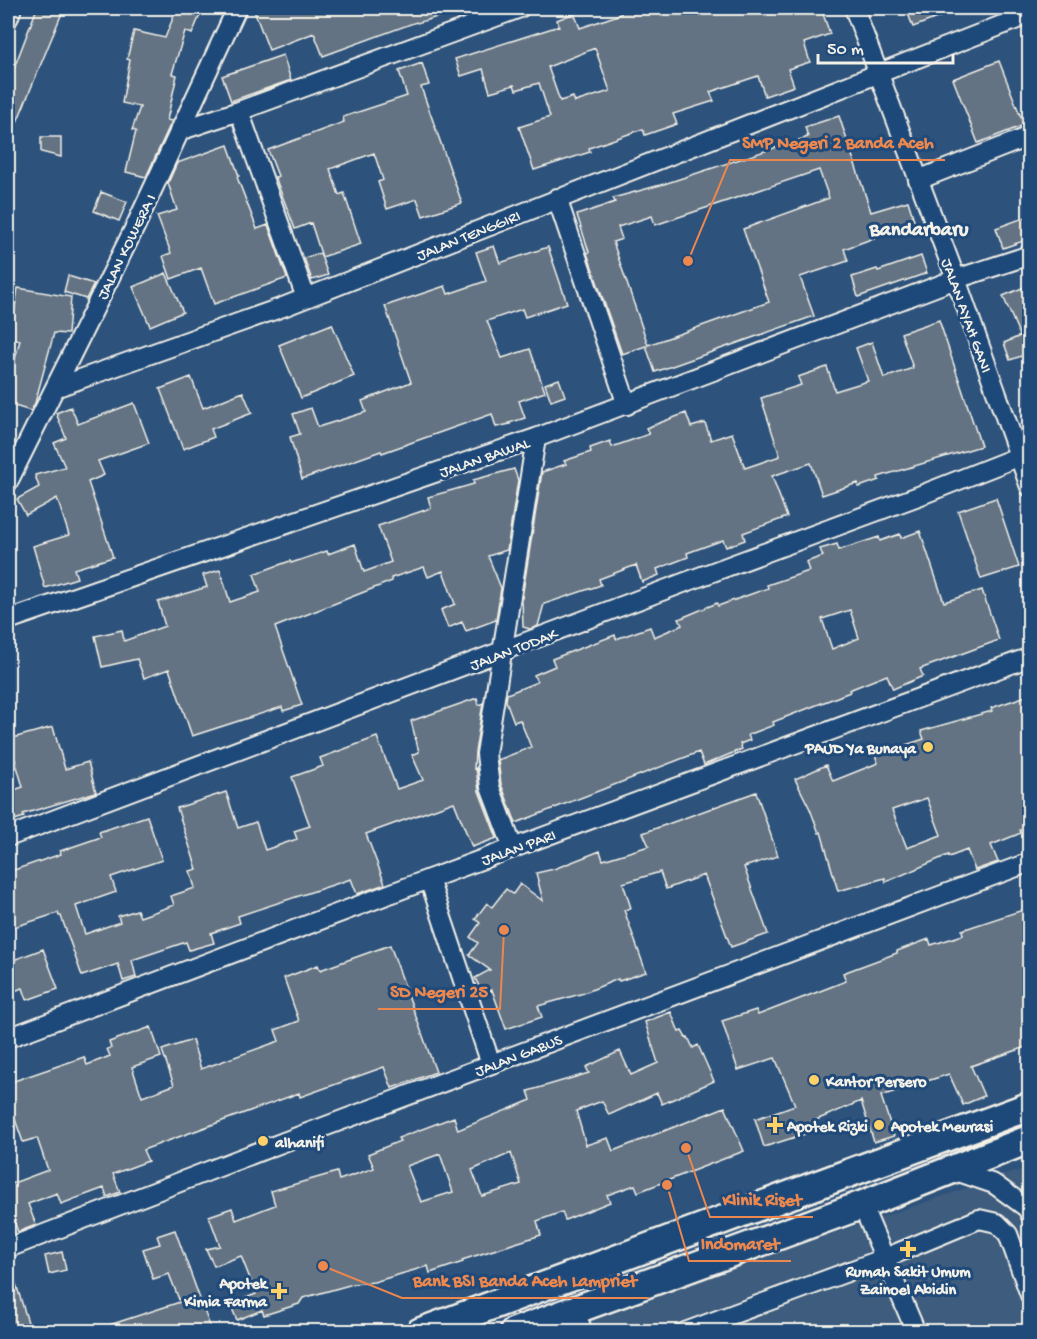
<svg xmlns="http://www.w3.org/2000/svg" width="1037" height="1339" viewBox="0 0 1037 1339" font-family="'Gochi Hand',sans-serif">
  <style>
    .built { fill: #3e5c7e }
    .building { fill: #647383; stroke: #f4f1e8; stroke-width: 1.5; fill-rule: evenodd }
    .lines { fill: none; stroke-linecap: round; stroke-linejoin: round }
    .minor-casing { stroke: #f4f1e8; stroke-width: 22 }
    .highway-casing { stroke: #f4f1e8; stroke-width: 32 }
    .minor { stroke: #1f4a7a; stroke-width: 18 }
    .highway { stroke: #1f4a7a; stroke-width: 27 }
    .poi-dot { fill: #ffd166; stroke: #1f4a7a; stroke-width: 2 }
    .labels { text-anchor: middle; stroke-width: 6; stroke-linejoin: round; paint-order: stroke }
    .street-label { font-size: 16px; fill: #f4f1e8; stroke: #1f4a7a }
    .poi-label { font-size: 16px; font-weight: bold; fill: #f4f1e8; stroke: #1f4a7a; text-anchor: start }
    .quarter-label { font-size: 20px; font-weight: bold; fill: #f4f1e8; stroke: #1f4a7a }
    .leader { fill: none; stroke: #ec874e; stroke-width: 2 }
    .callout-dot { fill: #ec874e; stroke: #1f4a7a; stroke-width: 2 }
    .callout-label { font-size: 18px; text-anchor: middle; font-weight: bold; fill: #ec874e; stroke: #1f4a7a; stroke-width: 6; stroke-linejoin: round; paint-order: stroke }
  </style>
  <rect width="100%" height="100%" fill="#2d527c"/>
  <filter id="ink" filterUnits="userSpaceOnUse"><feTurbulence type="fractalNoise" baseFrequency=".0167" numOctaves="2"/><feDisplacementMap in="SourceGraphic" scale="12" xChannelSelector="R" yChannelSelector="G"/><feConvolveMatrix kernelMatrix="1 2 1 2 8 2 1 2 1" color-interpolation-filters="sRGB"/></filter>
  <g filter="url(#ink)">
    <path class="built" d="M1029 1167V1331H544Z"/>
    <path class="building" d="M37 8H64L8 144V84Z
      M177 8 200 15 192 34 185 31 172 74 177 75 167 120 172 121 146 177 126 172 136 131 132 130 140 107 122 103 130 60 127 59 134 31 165 38Z
      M253 8H457L458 11 417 23 416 22 323 56 314 33 269 50Z
      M619 8H642L644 12 656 8H821L830 34 804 43 810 62 788 69 794 86 765 96 758 76 710 92 714 101 673 114 677 124 645 135 643 129 589 148 590 152 534 170 519 127 550 117 539 83 516 90 514 85 490 92 483 69 461 76 455 59 559 26 557 20 574 13 580 28 621 14ZM595 48 610 91 575 102 573 97 560 101 548 67Z
      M906 8H961V9L913 27Z
      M283 55 291 80 231 101 222 76Z
      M999 61 1024 125 978 143 953 79Z
      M422 63 429 85 421 87 462 203 423 216 417 199 387 209 378 182 383 180 374 153 330 169 339 195 344 193 361 244 322 257 311 223 295 229 275 177 278 176 268 150 344 122 343 117 407 96 399 71Z
      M839 116 871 212 908 201 915 223 844 249 848 261 800 277 814 316 655 372 646 346 622 354 587 253 589 252 577 215 615 202 613 198 664 184 808 137 805 127ZM819 170 829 198 743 229 769 302 648 345 613 242 622 239 618 227 652 216 655 225Z
      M41 137H61V157L41 152Z
      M228 145 239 176 237 177 257 229 268 225 287 278 214 304 201 268 171 279 163 256 171 253 157 216 177 210 168 183 177 163Z
      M101 192 127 202 119 221 94 211Z
      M1029 216V239L1003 248 996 228Z
      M494 246 500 263 548 247 567 303 525 317 522 309 487 321 502 358 530 349 545 392 519 401 525 418 509 423 510 424 496 427 492 414 382 453 381 451 302 479 290 437 300 434 293 414 311 408 318 427 366 412 362 401 411 382 385 306 445 286 448 294 486 281 476 252Z
      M320 253 328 275 312 280 304 258Z
      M921 256 927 273 858 297 852 277 877 269 878 271Z
      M166 273 183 312 150 326 133 287Z
      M68 276 94 284 86 299 64 292Z
      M1029 285V359L1027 354 1010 360 1004 343 1020 336 1003 296Z
      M18 288 71 297 68 334 54 333 35 403 31 411 8 404V385L20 340 10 338Z
      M939 320 981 446 878 477 879 480 859 487 858 483 822 495 811 463 772 476 787 517 743 533 745 540 726 547 723 540 687 553 688 557 657 569 659 575 642 582 636 565 599 579 601 585 544 604 538 626 530 629 523 627 522 598 542 472 566 464 564 461 591 452 590 448 610 441 612 447 649 434 646 428 686 413 691 427 705 423 711 440 732 433 745 468 780 456 761 398 801 385 798 377 827 367 835 391 868 381 856 348 872 342 884 378 913 368 901 333Z
      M332 324 354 376 301 398 279 345Z
      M191 377 203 408 243 392 252 413 211 429 214 437 183 449 160 389Z
      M559 379 565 396 551 401 545 384Z
      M134 403 149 443 98 461 104 475 88 482 113 557 74 569 77 578 45 588 33 546 69 535 57 498 26 515 17 499 39 487 35 475 65 467 54 443 66 438 56 413 71 407 78 424Z
      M514 469 518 480 507 550 488 556 501 588 496 620 466 631 462 622 448 628 441 610 455 604 443 571 428 577 424 567 391 578 392 581 275 627 302 705 283 711 282 707 192 736 169 669 144 678 137 659 102 667 95 636 122 630 124 641 165 626 158 602 207 587 203 575 220 570 230 602 260 592 254 574 290 561 291 563 327 551 328 554 355 544 364 572 391 562 378 526 431 508 428 497 474 484 473 480Z
      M996 498 1019 567 981 579 958 511Z
      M920 531 944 602 982 590 999 640 920 669 923 676 893 689 887 675 849 690 850 692 773 722 774 725 748 735 750 740 740 744 742 749 704 765 699 752 516 823 501 784 498 760 531 747 520 720 514 722 506 701 507 694 537 682 534 675 555 666 552 659 615 635 616 639 650 627 654 637 682 625 679 619 717 603 718 606 768 588 767 585 809 571 806 562 823 556 820 549 837 544 839 550 879 537 880 541 900 534 901 538ZM850 610 859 638 832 649 822 619Z
      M1029 695V827L1020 830 1021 833 991 845 998 862 975 870 967 850 949 857 948 855 886 882 885 878 838 891 821 832 819 833 810 809 795 779 826 765 833 781 878 763 875 755 924 739 921 731 992 711 991 708ZM927 798 941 835 907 848 892 810Z
      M477 698 479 705 483 703 475 752 474 769 476 768 479 791 497 838 472 847 454 802 366 834 385 884 357 894 351 879 238 916 240 923 211 933 214 943 189 950 186 942 132 960 136 977 123 981 118 964 82 976 61 916H59L58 913 8 929V872L61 854 60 851 101 837 99 832 147 816 162 860 111 877 116 892 76 906 85 934 120 922 118 916 137 910 140 917 174 905 171 896 195 888 190 871 197 869 177 808 226 792 238 828 256 822 265 850 297 839 294 831 310 826 292 777 323 766 320 758 377 737 397 789 423 780 412 755 419 752 411 721Z
      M53 727 65 769 88 762 96 792 23 814 24 817 8 822V792L23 787 9 739Z
      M756 792 778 856 744 867 768 934 731 947 704 875 666 889 660 872 623 883 631 908 624 910 646 972 619 981 618 979 584 993 538 1006 542 1017 506 1029 492 990 483 994 475 978 490 970 469 955 478 943 470 937 480 923 475 919 487 903 492 907 506 889 513 894 520 884 543 901 536 873 554 869 600 851 603 860 649 846 643 833Z
      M1029 908V1046L971 1066 984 1096 963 1105 949 1074 881 1096 894 1136 874 1142 861 1101 802 1126 805 1134 764 1147 755 1119 795 1105 775 1058 738 1070 722 1021 756 1010 758 1015 846 981 843 973 897 953V951L929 939 931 945 963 935 962 930Z
      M390 945 436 1072 392 1088 384 1067 300 1097 299 1093 143 1150 148 1161 113 1174 120 1192 107 1197 104 1188 61 1204 57 1193 28 1204 36 1225 18 1232 8 1205V1185L48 1170 37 1138 23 1142 8 1099V1083L84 1057 87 1065 110 1056 107 1049 111 1048 109 1042 151 1027 161 1057 132 1067 142 1097 174 1085 162 1050 192 1040 201 1069 279 1041 275 1030 299 1021 284 978 318 965 320 970Z
      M43 949 58 989 27 1000 23 988 8 993V962Z
      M671 1012 679 1032 682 1031 686 1038 688 1037 693 1048 698 1045 714 1081 662 1104 657 1093 609 1115 602 1101 576 1111 586 1145 608 1138 613 1151 725 1107 744 1151 638 1192 635 1185 607 1195 610 1202 565 1220 562 1212 537 1221 541 1235 462 1260 463 1262 430 1273 428 1266 374 1282 353 1284 303 1298 299 1304 264 1315 262 1310 237 1320 230 1304 256 1294 241 1256 214 1266 206 1249 220 1246 209 1216 232 1208 236 1220 275 1205 271 1191 337 1172 339 1180 374 1168 368 1154 400 1141 398 1138 454 1117 458 1130 531 1100 528 1091 589 1073 586 1067 620 1051 631 1075 658 1063 645 1022ZM511 1153 521 1184 482 1196 472 1170ZM440 1154 453 1192 421 1202 407 1166Z
      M175 1230 212 1332H101L100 1328 180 1302 169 1274 153 1279 143 1249 160 1244 157 1236Z
      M62 1252 66 1270 49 1274 45 1256Z
      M8 1268H11L31 1332H8Z"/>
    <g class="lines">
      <defs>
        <path id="minor" d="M854 8 956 279 1030 487
          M8 19 12 8
          M239 111 306 298
          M179 131 239 111 520 8
          M918 180 1030 136
          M557 198 627 405
          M55 388 283 307 1030 14
          M8 482 135 227 237 8
          M8 620 536 438 956 279 1030 255
          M8 837 683 583 921 495 1030 452
          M513 848 490 787 486 754 536 438
          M429 879 491 1064
          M8 1038 429 879 1030 657
          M950 1169 994 1184 1027 1208 1030 1214
          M862 1205 916 1332
          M8 1248 289 1140 1030 862
          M574 1309 583 1332
          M685 1332 885 1258 979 1219 997 1223 1008 1234 1030 1295
          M1029 1332 1030 1331"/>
        <path id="highway" d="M420 1332 1030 1106
          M514 1332 862 1205 1030 1139"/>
      </defs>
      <use href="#minor" class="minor-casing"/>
      <use href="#highway" class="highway-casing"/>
      <use href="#minor" class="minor"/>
      <use href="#highway" class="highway"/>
    </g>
  </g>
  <g class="poi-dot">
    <circle cx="928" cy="747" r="6"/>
    <circle cx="814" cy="1080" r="6"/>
    <path d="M772 1116h6v6h6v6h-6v6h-6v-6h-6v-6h6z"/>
    <circle cx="879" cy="1125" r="6"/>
    <circle cx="263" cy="1141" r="6"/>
    <path d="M905 1240h6v6h6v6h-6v6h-6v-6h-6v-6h6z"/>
    <path d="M276 1282h6v6h6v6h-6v6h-6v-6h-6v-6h6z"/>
  </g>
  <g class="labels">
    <g class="street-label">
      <text transform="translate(468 234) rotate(-22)" y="6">JALAN TENGGIRI</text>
      <text transform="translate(125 246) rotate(-64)" y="6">JALAN KOWERA I</text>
      <text transform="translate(968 315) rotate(70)" y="6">JALAN AYAH GANI</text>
      <text transform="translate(484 456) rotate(-19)" y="6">JALAN BAWAL</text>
      <text transform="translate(513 648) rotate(-21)" y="6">JALAN TODAK</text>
      <text transform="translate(518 846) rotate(-20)" y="6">JALAN PARI</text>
      <text transform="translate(518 1054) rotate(-21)" y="6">JALAN GABUS</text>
    </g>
    <g class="poi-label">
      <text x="916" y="753" text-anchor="end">PAUD Ya Bunaya</text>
      <text x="826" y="1086">Kantor Persero</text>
      <text x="787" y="1131">Apotek Rizki</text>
      <text x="891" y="1131">Apotek Meurasi</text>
      <text x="275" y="1147">alhanifi</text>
      <text x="908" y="1276" text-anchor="middle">Rumah Sakit Umum<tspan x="908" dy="18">Zainoel Abidin</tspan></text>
      <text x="267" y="1288" text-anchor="end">Apotek<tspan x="267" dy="18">Kimia Farma</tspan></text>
    </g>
    <g class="quarter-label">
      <text x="919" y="235">Bandarbaru</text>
    </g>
  </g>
  <path class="leader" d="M688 261L730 160H945M504 930L500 1009H378M686 1148L710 1217H813M667 1185L689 1261H791M323 1266L402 1298H649"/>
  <g class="callout-dot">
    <circle cx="688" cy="261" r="6"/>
    <circle cx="504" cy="930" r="6"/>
    <circle cx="686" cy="1148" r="6"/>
    <circle cx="667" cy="1185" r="6"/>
    <circle cx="323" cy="1266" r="6"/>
  </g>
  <g class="callout-label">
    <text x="838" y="148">SMP Negeri 2 Banda Aceh</text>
    <text x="439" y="997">SD Negeri 25</text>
    <text x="762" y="1205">Klinik Riset</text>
    <text x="740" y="1249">Indomaret</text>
    <text x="525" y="1286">Bank BSI Banda Aceh Lampriet</text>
  </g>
  <rect width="1037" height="1339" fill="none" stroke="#1f4a7a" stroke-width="30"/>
  <rect x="15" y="15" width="1007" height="1309" fill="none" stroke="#f4f1e8" stroke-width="2" filter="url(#ink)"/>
  <path d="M818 54v9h135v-9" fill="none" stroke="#f4f1e8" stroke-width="3"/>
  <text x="827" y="54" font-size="18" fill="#f4f1e8" stroke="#1f4a7a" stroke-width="4.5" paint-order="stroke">50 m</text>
</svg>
